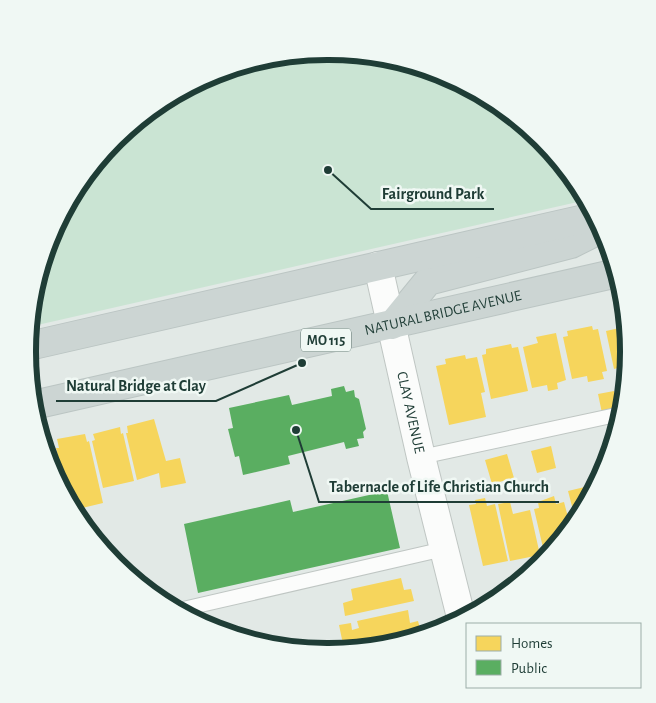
<svg xmlns="http://www.w3.org/2000/svg" width="656" height="703" viewBox="0 0 656 703" font-family="'Alegreya Sans',sans-serif">
  <style>
    .green { fill: #cae4d3 }
    .homes { fill: #f6d55c }
    .public { fill: #5aae61 }
    .lines { fill: none; stroke-linecap: round; stroke-linejoin: round }
    .service-casing { stroke: #bfc6c3; stroke-width: 16 }
    .minor-casing { stroke: #bfc6c3; stroke-width: 30 }
    .primary-casing { stroke: #bbc5c3; stroke-width: 30 }
    .service { stroke: #fbfcfb; stroke-width: 14 }
    .minor { stroke: #fbfcfb; stroke-width: 28 }
    .primary { stroke: #ccd5d3; stroke-width: 28 }
    .labels { text-anchor: middle; stroke-width: 5; stroke-linejoin: round; paint-order: stroke }
    .shield { fill: #f0f8f4; stroke: #5e756f; stroke-width: 1 }
    .shield-label { font-size: 14px; font-weight: bold; fill: #1f3d36 }
    .street-label { font-size: 15px; fill: #1f3d36; stroke: #f0f8f4 }
    .rim { fill: none; stroke: #1f3d36; stroke-width: 6 }
    .leader { fill: none; stroke: #1f3d36; stroke-width: 2 }
    .callout-dot { fill: #1f3d36; stroke: #f0f8f4; stroke-width: 2 }
    .callout-label { font-size: 16px; text-anchor: middle; font-weight: bold; fill: #1f3d36; stroke: #f0f8f4; stroke-width: 5; stroke-linejoin: round; paint-order: stroke }
  </style>
  <rect width="100%" height="100%" fill="#e2e9e6"/>
  <path class="green" d="M328 51 443 74 541 139 582 201 33 326 50 236 116 139 213 74Z"/>
  <path class="homes" d="M592 326 593 330 598 329 607 371 602 372 604 379 588 382 587 376 572 379 563 337 568 336 567 331Z
    M624 327 628 352 625 371 622 372 621 367 614 369 606 331Z
    M556 333 566 380 557 383 558 389 548 391 547 385 532 388 523 347 538 343 536 337Z
    M511 344 512 348 518 347 528 391 491 399 482 355 486 354V349Z
    M465 355 466 359 477 357 485 392 481 393 486 417 449 425 436 366 446 364 445 359Z
    M614 391 617 409 602 413 598 394Z
    M154 419 166 461 180 458 186 483 161 488 159 473 137 480 126 433H128L127 426Z
    M120 427 121 434 123 433 134 481 103 488 92 441 95 440 93 434Z
    M85 434 87 442 89 441 103 503 78 509 66 489 56 448H59L57 439Z
    M551 446 556 468 537 473 531 451Z
    M50 450 55 473 50 466 47 451Z
    M507 454 514 478 492 484 485 460Z
    M593 485 574 514 568 491Z
    M554 496 556 504 564 502 569 521 549 551 544 552 534 509 539 508 538 502Z
    M485 498 487 506 495 504 508 561 483 566 469 505 476 504 475 500Z
    M510 502 513 514 530 510 540 555 510 561 498 504Z
    M401 578 404 590 411 589 414 601 345 616 343 603 353 600 351 589Z
    M408 610 410 623 418 621 421 632 344 649 339 625 351 623 352 630 359 628 357 621Z"/>
  <path class="public" d="M344 386 346 392 354 390 355 397 359 399 366 429 363 432 364 438 357 439 359 446 346 449 344 442 288 456 290 464 243 475 239 456 235 457 228 429 233 428 229 408 289 395 292 405 332 396 331 389Z
    M387 491 400 548 198 593 184 524 290 500 293 512Z"/>
  <g class="lines">
    <defs>
      <path id="service" d="M421 457 616 415
        M183 609 444 549"/>
      <g id="minor">
        <path id="s1" d="M378 266 421 457 461 617"/>
      </g>
      <g id="primary">
        <path d="M392 325 428 281 571 244 601 229"/>
        <path d="M29 346 593 217"/>
        <path id="s2" d="M38 404 613 274"/>
      </g>
    </defs>
    <use href="#service" class="service-casing"/>
    <use href="#minor" class="minor-casing"/>
    <use href="#primary" class="primary-casing"/>
    <use href="#service" class="service"/>
    <use href="#minor" class="minor"/>
    <use href="#primary" class="primary"/>
  </g>
  <g class="labels">
    <rect class="shield" x="301" y="328.5" width="50" height="23" rx="4"/>
    <g class="shield-label">
      <text x="326" y="345">MO 115</text>
    </g>
    <g class="street-label">
      <text dy="5" stroke="none"><textPath href="#s2" startOffset="415">NATURAL BRIDGE AVENUE</textPath></text>
      <text dy="5" stroke="none"><textPath href="#s1" startOffset="150">CLAY AVENUE</textPath></text>
    </g>
  </g>
  <path d="M0 0H656V703H0ZM327 60H329A291 291 0 0 1 620 351V352A291 291 0 0 1 329 643H327A291 291 0 0 1 36 352V351A291 291 0 0 1 327 60Z" fill="#f0f8f4" fill-rule="evenodd"/>
  <path class="rim" d="M327 60H329A291 291 0 0 1 620 351V352A291 291 0 0 1 329 643H327A291 291 0 0 1 36 352V351A291 291 0 0 1 327 60Z"/>
  <path class="leader" d="M328 170L371 209H494M302 363L216 401H56M296 430L319 502H559"/>
  <g class="callout-dot">
    <circle cx="328" cy="170" r="5"/>
    <circle cx="302" cy="363" r="5"/>
    <circle cx="296" cy="430" r="5"/>
  </g>
  <g class="callout-label">
    <text x="433" y="199">Fairground Park</text>
    <text x="136" y="391">Natural Bridge at Clay</text>
    <text x="439" y="492">Tabernacle of Life Christian Church</text>
  </g>
  <rect x="466" y="623" width="175" height="65" fill="#f0f8f4" stroke="#9cada8"/>
  <rect x="476" y="636" width="25" height="15" fill="#f6d55c" stroke="#9cada8"/>
  <text x="511" y="648" font-size="15" fill="#1f3d36">Homes</text>
  <rect x="476" y="660" width="25" height="15" fill="#5aae61" stroke="#9cada8"/>
  <text x="511" y="673" font-size="15" fill="#1f3d36">Public</text>
</svg>
